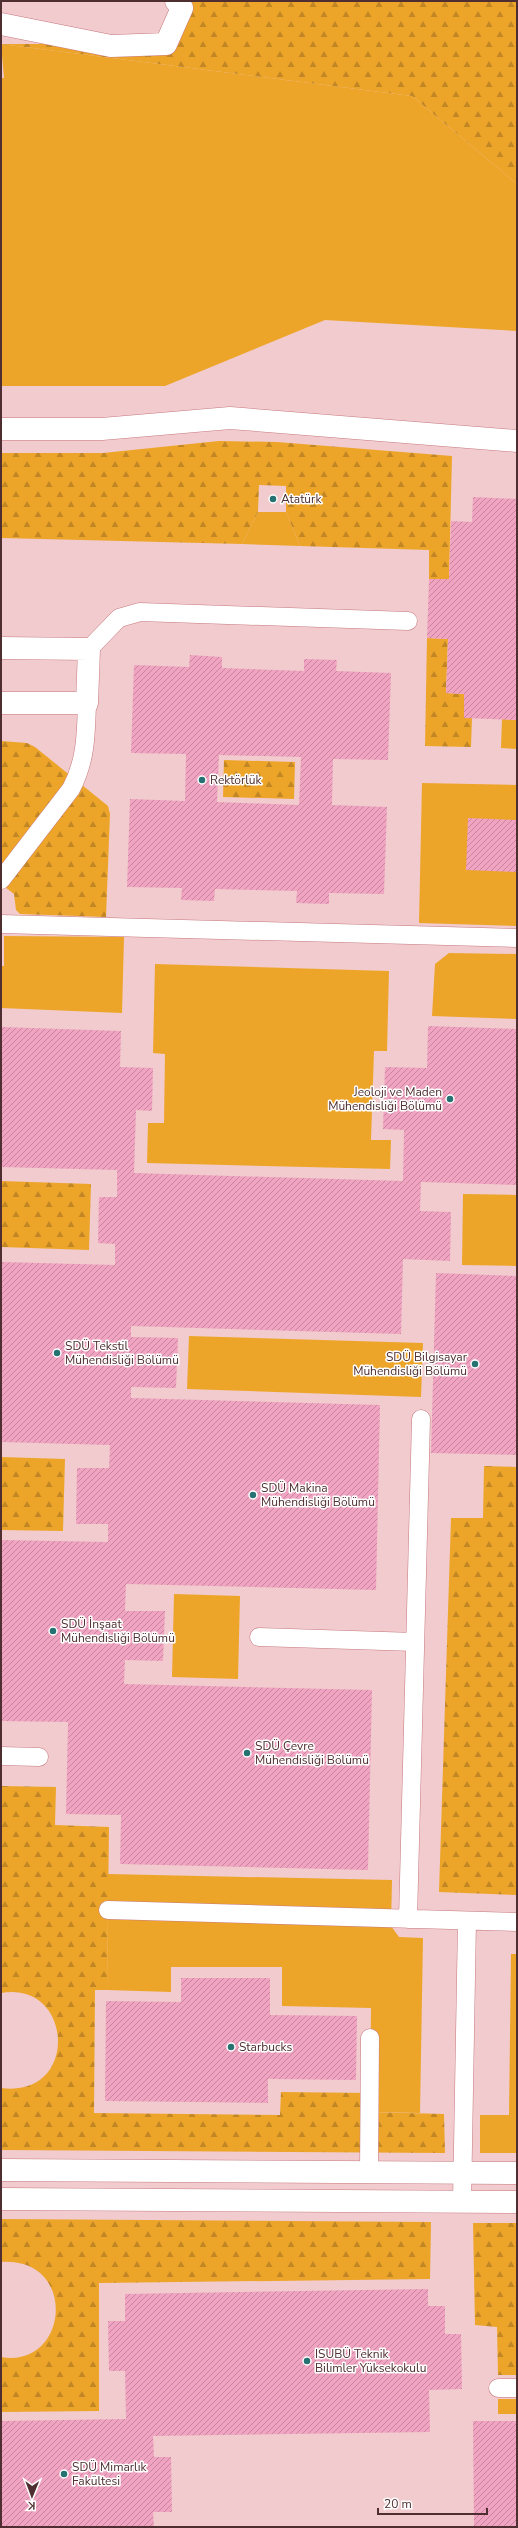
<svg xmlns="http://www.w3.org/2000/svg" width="518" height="2528" viewBox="0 0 518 2528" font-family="'Nunito Sans',sans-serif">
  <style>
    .built { fill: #f1cbcd }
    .green { fill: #eda529 }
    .forest { fill: url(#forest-firs) }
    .building { fill: url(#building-hatch); fill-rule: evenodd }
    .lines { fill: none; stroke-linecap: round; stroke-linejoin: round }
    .lane-casing { stroke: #c6797f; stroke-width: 19 }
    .street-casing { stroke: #c6797f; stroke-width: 23 }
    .lane { stroke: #fff; stroke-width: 18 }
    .street { stroke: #fff; stroke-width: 22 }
    .poi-dot { fill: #267171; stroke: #fff; stroke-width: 1.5 }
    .labels { text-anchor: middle; stroke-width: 3; stroke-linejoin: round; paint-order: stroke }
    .poi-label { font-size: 12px; fill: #4e2e30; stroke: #fff; text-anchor: start }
  </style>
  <defs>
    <pattern id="forest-firs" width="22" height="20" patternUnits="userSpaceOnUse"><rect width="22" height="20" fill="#eda529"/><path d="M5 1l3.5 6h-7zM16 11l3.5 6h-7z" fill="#c28724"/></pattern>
    <pattern id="building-hatch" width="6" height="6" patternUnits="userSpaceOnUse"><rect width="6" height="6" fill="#f0a4c1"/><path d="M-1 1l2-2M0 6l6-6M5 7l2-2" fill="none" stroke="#c5869d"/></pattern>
  </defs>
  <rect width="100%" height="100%" fill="#fedcdd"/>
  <path class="built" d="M1 1H517V2527H1Z"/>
  <path class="green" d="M1 44 412 96 517 184V331L325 320 165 386H1V78H4Z
    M258 512H286L300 546 242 544Z
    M502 719 517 720V749L501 748Z
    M422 783 517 785V926L419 923Z
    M4 936 124 937 122 1013 1 1008V966H4Z
    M449 953 517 954V1019L432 1016 435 964Z
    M155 964 389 971 387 1051H374L371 1140H391L390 1169 147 1163 148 1123H164L165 1054 153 1053Z
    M463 1194 517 1195V1266L462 1265Z
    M189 1336 423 1343 421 1397 187 1389Z
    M174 1594 240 1596 238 1679 172 1677Z
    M108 1874 392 1880 391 1926 399 1937 423 1938 420 2113 370 2112 371 2008 282 2006V1967H171V1992L107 1990Z
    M511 1954H517V2153H480V2115H509Z
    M498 2399H517V2414H498Z"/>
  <path class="forest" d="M176 1H517V184L412 96 1 44H165Z
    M219 441 277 442 452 456 449 579H429V550L300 546 286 512V486L259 485 258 512 242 544 1 538V453H103Z
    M427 638 448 639 446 693 464 694V718H472L471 747 425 746Z
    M1 741 27 743 35 747 108 806 110 814 106 917 20 914 16 910 14 894 1 884Z
    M224 760 295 762 294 799 223 797Z
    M1 1181 91 1184 89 1250 1 1247Z
    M1 1457 65 1459 63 1531 1 1530Z
    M484 1466 517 1467V1895L439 1892 451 1518H483Z
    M1 1786 56 1787 55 1825 109 1827 107 1990H95L94 2113 280 2115 281 2092 370 2093V2112L444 2114 445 2153 1 2150V2088C80 2099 74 1980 1 1993Z
    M1 2219 431 2222 430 2279 99 2283V2411L1 2412V2357C69 2369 79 2257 1 2262Z
    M473 2223H517V2375H498L497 2327 475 2325Z"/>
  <path class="building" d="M473 497 517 499V720L464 718V694L446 693 448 639 427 638 429 579H449L451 521 472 522Z
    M190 655 222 657V668L304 671V659L337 660 336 671 391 673 388 760 333 759 332 805 387 807 384 894 329 893V904L296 903 297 891 215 889 214 901 181 900 182 888 127 887 130 799 185 801 186 754 131 753 134 665 189 667ZM219 755 301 757 299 805 217 802Z
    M468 818 517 820V872L466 870Z
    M428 1026 517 1029V1185L421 1182 420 1211 451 1212 450 1261 403 1259 401 1334 131 1326V1337L178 1338 176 1388 131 1387V1398L380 1405 376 1590 126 1584 125 1611H165L163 1661 125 1660 124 1684 372 1690 368 1870 120 1864 121 1815 66 1814 68 1722 1 1721V1540L108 1542V1524H76L77 1468H109L110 1445 1 1442V1262L115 1265V1244L98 1243 99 1197H117V1170L1 1167V1027L121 1031 120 1067 153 1068 152 1111 136 1110 134 1173 403 1181 404 1130 383 1129 385 1067 427 1068Z
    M436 1273 517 1276V1455L431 1453Z
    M181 1978H270V2015L357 2016 356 2080 268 2079V2103L105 2101 106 2001 181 2002Z
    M428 2289V2306H445V2334H461L462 2389 429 2390 430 2432 153 2436 154 2457H171L172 2512H153L154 2527H1V2421L126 2419 125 2371H109L108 2321H125V2294Z
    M473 2421H517V2527H474Z"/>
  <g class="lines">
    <defs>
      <path id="lane" d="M89 649 119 618 140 612 408 621
        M1 880 71 789C86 761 86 734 87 703
        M1 924 517 938
        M259 1637 415 1642
        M1 1756 39 1757
        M108 1910 517 1922
        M408 1919 421 1419
        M369 2172 370 2038
        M462 2202 467 1921
        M498 2388H517"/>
      <path id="street" d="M1 24 111 46 166 44 182 8 176 1
        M1 429H102L230 418 517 441
        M1 648 89 649 87 703H1
        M1 2170 517 2173
        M1 2199 517 2202"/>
    </defs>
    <use href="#lane" class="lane-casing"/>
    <use href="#street" class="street-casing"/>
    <use href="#lane" class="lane"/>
    <use href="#street" class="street"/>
  </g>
  <g class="poi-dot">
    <circle cx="273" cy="499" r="4"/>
    <circle cx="202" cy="780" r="4"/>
    <circle cx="450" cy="1099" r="4"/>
    <circle cx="57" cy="1353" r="4"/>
    <circle cx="475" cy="1364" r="4"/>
    <circle cx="253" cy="1495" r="4"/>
    <circle cx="53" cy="1631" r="4"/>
    <circle cx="247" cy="1753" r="4"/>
    <circle cx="231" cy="2047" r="4"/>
    <circle cx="307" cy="2361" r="4"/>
    <circle cx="64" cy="2474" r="4"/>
  </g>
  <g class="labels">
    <g class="poi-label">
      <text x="281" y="503">Atatürk</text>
      <text x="210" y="784">Rektörlük</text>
      <text x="442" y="1096" text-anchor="end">Jeoloji ve Maden<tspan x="442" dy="14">Mühendisliği Bölümü</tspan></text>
      <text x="65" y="1350">SDÜ Tekstil<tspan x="65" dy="14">Mühendisliği Bölümü</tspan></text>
      <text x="467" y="1361" text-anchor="end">SDÜ Bilgisayar<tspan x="467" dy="14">Mühendisliği Bölümü</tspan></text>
      <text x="261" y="1492">SDÜ Makina<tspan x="261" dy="14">Mühendisliği Bölümü</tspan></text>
      <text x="61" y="1628">SDÜ İnşaat<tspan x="61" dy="14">Mühendisliği Bölümü</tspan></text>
      <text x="255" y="1750">SDÜ Çevre<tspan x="255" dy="14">Mühendisliği Bölümü</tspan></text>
      <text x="239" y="2051">Starbucks</text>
      <text x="315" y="2358">ISUBÜ Teknik<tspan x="315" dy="14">Bilimler Yüksekokulu</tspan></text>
      <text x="72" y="2471">SDÜ Mimarlık<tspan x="72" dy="14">Fakültesi</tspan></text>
    </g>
  </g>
  <rect width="518" height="2528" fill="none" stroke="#4e2e30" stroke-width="4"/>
  <g transform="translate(32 2496) rotate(181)" stroke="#ffffff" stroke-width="3" paint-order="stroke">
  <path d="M0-3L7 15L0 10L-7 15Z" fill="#4e2e30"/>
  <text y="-6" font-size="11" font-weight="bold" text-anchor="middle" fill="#4e2e30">K</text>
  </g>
  <path d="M378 2508v6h109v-6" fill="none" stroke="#4e2e30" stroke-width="2"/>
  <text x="384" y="2508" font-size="12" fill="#4e2e30" stroke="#ffffff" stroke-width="3" paint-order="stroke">20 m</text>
</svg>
